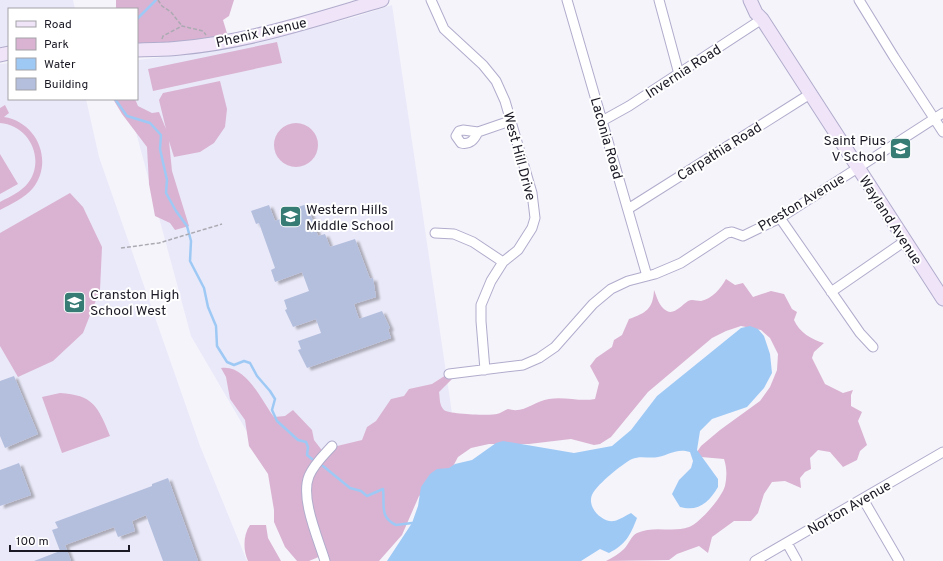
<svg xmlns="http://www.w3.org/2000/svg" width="943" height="561" viewBox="0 0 943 561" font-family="Overpass,sans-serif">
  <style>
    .built { fill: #eae9f9 }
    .green { fill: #dab3d2 }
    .water { fill: #9ec9f5 }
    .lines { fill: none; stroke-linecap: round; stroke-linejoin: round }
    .stream { stroke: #9ec9f5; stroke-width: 2.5 }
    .building { fill: #b4bfde; filter: url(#shadow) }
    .street-casing { stroke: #b0accc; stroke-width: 11 }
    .secondary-casing { stroke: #b0accc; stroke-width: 15 }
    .path { stroke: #abaab2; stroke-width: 1.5; stroke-dasharray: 4 2; stroke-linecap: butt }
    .street { stroke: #fff; stroke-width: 9 }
    .secondary { stroke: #f0e4f8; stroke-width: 13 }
    .labels { text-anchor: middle; stroke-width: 4; stroke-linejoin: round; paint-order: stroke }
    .street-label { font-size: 14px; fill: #1a1924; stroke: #fff }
    .poi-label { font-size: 14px; fill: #1a1924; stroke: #fff; text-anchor: start }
  </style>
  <defs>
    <filter id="shadow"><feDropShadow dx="4" dy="2.5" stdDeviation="1" flood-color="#0004"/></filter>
  </defs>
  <rect width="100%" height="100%" fill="#f5f4fb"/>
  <path class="built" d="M0 0H73L75 9H9V53L0 54Z
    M392 5 458 454 369 489 257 449 191 336 127 99H137V60L189 54 257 42 355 17Z
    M9 63V99H86L99 157 200 446 247 561H0V64Z"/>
  <path class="green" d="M116 0H234L229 16 223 20 229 40 137 51V9H116Z
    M277 42 282 63 153 91 148 69Z
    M220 81 227 109 225 127 214 143 200 152 174 157 169 141 172 171 189 226 175 230 170 223 155 216 149 184 147 147 122 114 113 99H135L138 106 152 113 159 112 166 129 159 100 163 93Z
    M5 105 9 113 4 117C37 122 54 161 33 188 25 198 11 204 0 210V202C9 197 21 192 28 183 46 159 29 125 0 123V108Z
    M274 145a22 22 0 1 1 44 0a22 22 0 1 1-44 0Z
    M0 154 18 184 0 194Z
    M70 193 83 207 102 247 100 290 83 333 53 361 18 377 0 346V233Z
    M726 279 735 285 743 283 753 297 771 291 784 294 792 309 797 312 794 320C799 332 812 340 824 343L814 352 812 358 825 384 843 393 853 390 851 395V406L862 412 858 421 867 445 860 451 857 460 843 467 830 452 818 450 810 458 811 469 805 472 800 478 801 488 785 481 772 482 764 494 758 513 751 521H734L712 537 708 553 699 546 677 554 669 560 606 561C612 558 619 554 624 549 629 544 631 536 637 533 654 525 672 533 689 527 700 523 722 497 725 486 727 477 727 468 724 459L701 457 697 452 701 446 720 430 760 401 770 387 777 370 778 354 770 338 761 330 741 326 726 331 712 338 648 392 611 437 600 444 594 445 571 439 529 444H489L471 448 458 457 443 485 419 496 402 535 379 561H323L321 556 309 561H297L285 547 274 522V510L268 474 249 446 245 420 230 399 226 377 221 368C246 364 261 400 274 417L285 416 293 410 312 430 314 440 324 453 333 447 362 440 367 427 376 421 391 399 404 396 409 389 432 384 446 375 453 378 439 392C440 398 439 405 444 410 448 414 490 416 497 414 501 413 505 410 508 409 524 414 534 401 549 399 564 396 580 402 595 399L599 383 590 366 596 358 612 347 614 340 622 335 629 319C646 313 653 309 654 290 657 297 659 307 667 311 674 315 682 305 688 301 692 299 696 301 701 301 712 299 721 288 726 279Z
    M60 393C93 395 98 406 110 436L62 453 42 397Z
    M250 525H266L268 538 281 561H248C243 550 243 535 250 525Z"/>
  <path class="water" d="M750 326 758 329 764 336 770 354 772 373 764 388 747 407 712 419 700 431 697 450 718 479V487C709 502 699 512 680 507L672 494 679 480 691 468 693 461 690 452C677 448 671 454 658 457 649 459 641 455 632 459 622 464 598 484 593 493 585 506 602 523 614 521 620 520 626 515 631 513L637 518C630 536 626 544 609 553L600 549 581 561H387L412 523 418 506 421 487 430 474 437 469 449 468 455 464 472 460 496 443 503 441 574 453 612 446 631 430 657 396 741 328Z"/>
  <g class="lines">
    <path class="stream" d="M137 19 156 0
      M115 99 127 116 150 123 161 135 160 149 167 180 166 193 176 211 187 226 191 241 190 261 204 288 208 307 216 326 217 346 227 362 234 365 244 361 250 363 257 376 270 391 275 399 272 410 277 421 298 440 306 442 308 447 307 455 312 459
      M323 466 350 488 361 491 367 496 383 489C385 505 379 517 396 525L412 523"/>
  </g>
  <path class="building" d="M307 204 318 236 325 234 330 247 355 239 370 279 373 278 376 297 354 304 359 319 382 311 390 328 388 329 391 338 307 368 298 350 301 349 298 341 321 333 316 319 293 327 285 310 287 309 284 300 309 291 302 272 275 282 271 270 275 268 259 223 256 224 251 211 269 205 275 221 294 214 292 209Z
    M14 376 38 434 5 448 0 436V381Z
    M19 463 31 495 0 506V470Z
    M168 478 198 561H163L146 515 132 521 135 531 118 537 114 527 65 545 71 561H34L60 551 52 530 58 528 55 522 152 486V484Z"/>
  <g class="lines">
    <defs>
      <path id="street" d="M431 0 444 29 483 65 496 81 505 101 532 193 535 218 532 228 518 250 503 262 491 281 481 305V321L485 370
        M567 0 647 276
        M659 0 679 74
        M859 0 894 57 943 132
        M602 121 629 106 762 19
        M478 132C474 140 470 145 461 143L456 136 459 131 463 130 478 132 510 121
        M628 209 810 94
        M780 218 860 333 873 347
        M435 233 454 234 473 242 503 262
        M831 292 905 241
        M449 374 523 365 539 358 555 347 593 304 611 289 628 281 655 274 681 263 727 233 732 232 743 236 780 218 943 113
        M863 499 899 561
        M787 543 797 561
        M325 561C318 538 300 498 309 476 314 464 324 455 332 446
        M755 561 943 452"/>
      <path id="secondary" d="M750 0 756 13 762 19 943 299
        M137 50C151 49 166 50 180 48 249 42 317 19 382 0
        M0 55 9 53"/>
    </defs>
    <use href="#street" class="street-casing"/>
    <use href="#secondary" class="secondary-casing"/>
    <path class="path" d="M158 0 162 6 171 12 182 26
      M162 39 163 36 182 26 203 31 206 35
      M121 248 159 243 222 224"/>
    <use href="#street" class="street"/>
    <use href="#secondary" class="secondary"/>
  </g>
  <defs>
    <symbol id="school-square" viewBox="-11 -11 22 22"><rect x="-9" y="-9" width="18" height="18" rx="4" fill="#367c75" stroke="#fff"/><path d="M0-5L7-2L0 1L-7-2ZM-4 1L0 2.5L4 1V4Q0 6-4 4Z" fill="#fff"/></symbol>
  </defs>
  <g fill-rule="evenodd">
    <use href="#school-square" x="888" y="136" width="25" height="25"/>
    <use href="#school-square" x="278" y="204" width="25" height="25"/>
    <use href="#school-square" x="62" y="290" width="25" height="25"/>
  </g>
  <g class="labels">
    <g class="street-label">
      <text transform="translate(261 32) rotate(-13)" y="5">Phenix Avenue</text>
      <text transform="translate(683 71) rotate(-33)" y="5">Invernia Road</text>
      <text transform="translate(607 138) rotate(74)" y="5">Laconia Road</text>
      <text transform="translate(719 151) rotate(-32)" y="5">Carpathia Road</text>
      <text transform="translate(520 156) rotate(75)" y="5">West Hill Drive</text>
      <text transform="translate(801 202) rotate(-31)" y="5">Preston Avenue</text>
      <text transform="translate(891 220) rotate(57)" y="5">Wayland Avenue</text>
      <text transform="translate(849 507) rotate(-30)" y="5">Norton Avenue</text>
    </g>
    <g class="poi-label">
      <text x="886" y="145" text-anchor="end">Saint Pius<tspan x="886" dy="16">V School</tspan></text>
      <text x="306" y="214">Western Hills<tspan x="306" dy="16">Middle School</tspan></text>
      <text x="90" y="299">Cranston High<tspan x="90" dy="16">School West</tspan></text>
    </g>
  </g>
  <rect x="8" y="8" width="130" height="92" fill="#ffffff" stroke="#a3a3a7"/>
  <rect x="16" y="21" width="20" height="6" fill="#f0e4f8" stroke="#a3a3a7"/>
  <text x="44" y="28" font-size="12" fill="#1a1924">Road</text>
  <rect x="16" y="38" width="20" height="12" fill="#dab3d2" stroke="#a3a3a7"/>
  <text x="44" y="48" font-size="12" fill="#1a1924">Park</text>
  <rect x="16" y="58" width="20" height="12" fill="#9ec9f5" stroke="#a3a3a7"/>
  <text x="44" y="68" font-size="12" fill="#1a1924">Water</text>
  <rect x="16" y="78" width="20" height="12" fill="#b4bfde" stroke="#a3a3a7"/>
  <text x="44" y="88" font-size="12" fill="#1a1924">Building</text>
  <path d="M10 545v6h119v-6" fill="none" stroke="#1a1924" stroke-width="2"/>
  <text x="16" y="545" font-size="12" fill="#1a1924" stroke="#ffffff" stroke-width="3" paint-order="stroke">100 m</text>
</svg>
